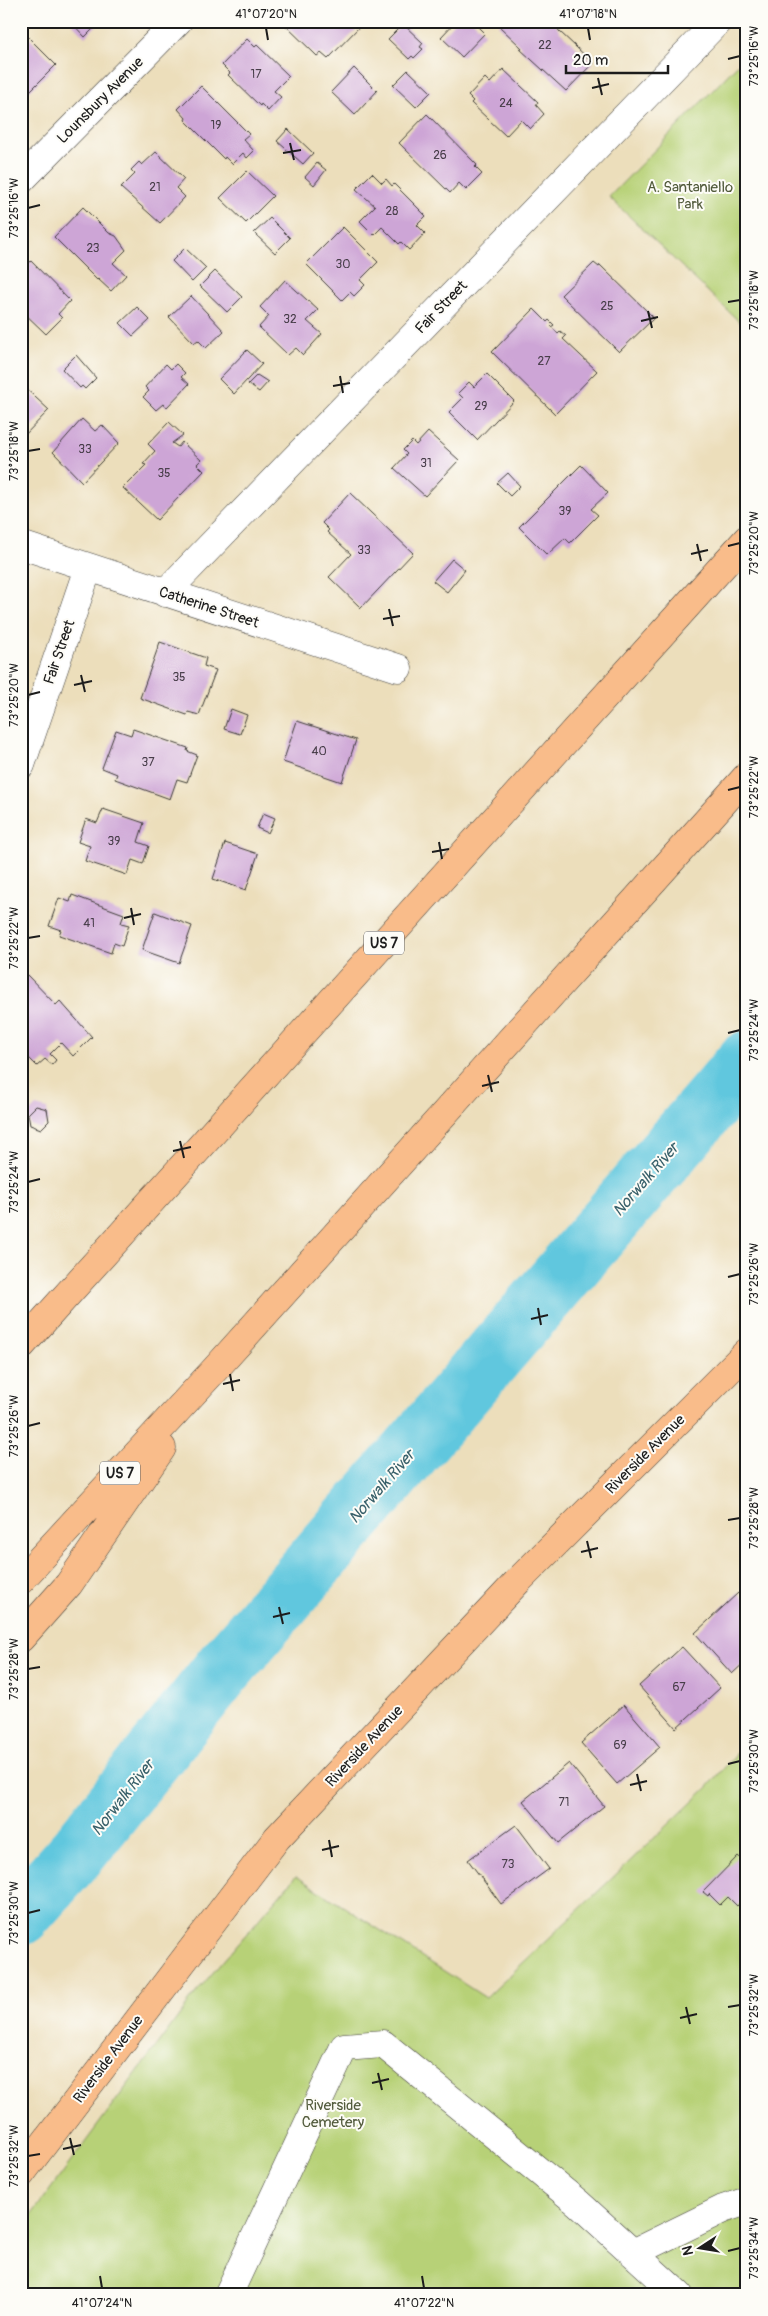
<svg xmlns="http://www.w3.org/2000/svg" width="768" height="2316" viewBox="0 0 768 2316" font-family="Pangolin,sans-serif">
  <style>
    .green { fill: #b7d177; stroke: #6a764a }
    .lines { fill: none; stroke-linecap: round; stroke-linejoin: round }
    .river { stroke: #61c7de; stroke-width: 61 }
    .building { fill: #cda5d6 }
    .minor-casing { stroke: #3b3934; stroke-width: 29 }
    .major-casing { stroke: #3b3934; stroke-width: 29 }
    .highway-casing { stroke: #3b3934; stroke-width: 29 }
    .minor { stroke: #fff; stroke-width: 28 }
    .major { stroke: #f9bc8a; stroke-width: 28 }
    .highway { stroke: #f9bc8a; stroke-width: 28 }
    .ticks { fill: none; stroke: #1c1c1c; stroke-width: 2 }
    .labels { text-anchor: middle; stroke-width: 4; stroke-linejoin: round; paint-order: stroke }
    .number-label { font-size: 12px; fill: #483e4a }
    .shield { fill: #fdfcf7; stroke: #605f5e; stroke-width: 1 }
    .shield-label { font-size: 14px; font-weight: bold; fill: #1c1c1c }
    .street-label { font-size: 15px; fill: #1c1c1c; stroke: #fdfcf7 }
    .park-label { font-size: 15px; fill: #525b3c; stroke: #fdfcf7 }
    .water-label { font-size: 16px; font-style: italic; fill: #38606a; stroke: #fdfcf7 }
    .neatline { fill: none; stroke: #1c1c1c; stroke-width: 2 }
    .ticks-label { font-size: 12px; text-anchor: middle; fill: #1c1c1c }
  </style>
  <rect width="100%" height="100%" fill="#fdfcf7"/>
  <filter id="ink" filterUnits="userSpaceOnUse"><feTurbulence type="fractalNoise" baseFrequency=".02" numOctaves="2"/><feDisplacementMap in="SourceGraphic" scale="10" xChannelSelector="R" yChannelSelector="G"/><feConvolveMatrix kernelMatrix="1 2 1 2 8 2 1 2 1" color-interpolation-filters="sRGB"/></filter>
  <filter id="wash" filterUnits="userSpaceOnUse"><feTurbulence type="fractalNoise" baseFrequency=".0096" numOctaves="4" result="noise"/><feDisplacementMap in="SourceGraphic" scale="20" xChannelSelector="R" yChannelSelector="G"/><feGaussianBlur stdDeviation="1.12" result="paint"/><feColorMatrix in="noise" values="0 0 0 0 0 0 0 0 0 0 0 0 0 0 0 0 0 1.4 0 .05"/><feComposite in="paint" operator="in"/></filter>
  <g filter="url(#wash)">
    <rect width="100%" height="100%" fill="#ecdebb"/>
    <path class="green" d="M747 55V329L609 197Z
      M747 1741V2295H21V2229L198 1990 296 1876 486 1998 708 1787Z"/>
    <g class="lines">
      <path class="river" d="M21 1915 79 1850 224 1668 747 1061"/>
    </g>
    <g id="blocks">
      <path class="building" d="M70 21H101L85 37Z
        M281 21H360L362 24 328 59 321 53 317 56Z
        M456 21H473L485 33 462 57 441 37Z
        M502 21 555 23 559 31 593 63 566 91 520 49 522 48 498 25Z
        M403 24 423 43 420 47 423 49 414 58 412 56 409 59 388 39Z
        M21 30 56 65 29 92 21 84Z
        M247 39 255 47 257 45 289 76 274 91 281 97 268 111 261 104 260 106 228 75 230 73 222 65Z
        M354 68 377 91 355 115 331 92Z
        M503 69 538 102 536 105 544 114 530 129 521 120 506 136 471 103 473 101 468 96 485 78 490 83Z
        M408 70 431 92 416 107 393 85Z
        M201 86 249 134 243 139 254 151 247 158 243 153 232 164 225 157 224 159 185 120 186 118 178 109Z
        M427 114 477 165 475 167 482 174 466 190 459 183 450 193 399 143Z
        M288 129 313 153 303 164 277 141Z
        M156 152 184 179 176 188 185 197 160 223 121 188 135 174 131 170 139 162 142 165Z
        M317 163 326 170 314 185 305 177Z
        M247 171 273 196 246 223 220 198Z
        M372 173 382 183 386 179 392 186 394 184 426 216 417 225 425 233 409 250 401 242 399 244 382 227 374 235 360 221 375 206 356 189Z
        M83 207 109 233 116 236 126 250 113 263 126 275 111 291 98 279 97 280 54 237Z
        M270 218 290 238 275 253 254 233Z
        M343 227 378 262 360 280 365 285 354 296 350 292 342 300 306 264Z
        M185 248 206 268 192 282 172 261Z
        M31 261 70 301 58 314 62 318 46 334 21 310V271Z
        M594 263 599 267 600 265 654 318 619 352 561 295Z
        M215 271 242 297 227 312 200 286Z
        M285 280 318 310 307 321 322 334 303 355 296 348 288 355 259 327 269 316 260 307Z
        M191 296 224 331 206 348 198 340 194 343 169 317Z
        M137 307 150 320 133 336 120 323Z
        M534 309 547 322 549 320 554 325 551 327 558 333 560 331 566 336 563 339 597 371 555 414 492 352Z
        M247 350 262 364 234 394 219 379Z
        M76 355 96 378 85 389 82 386 80 388 62 369Z
        M166 364 171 369 176 364 185 373 181 377 189 384 167 407 163 404 156 410 143 397 149 391 145 387Z
        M487 374 514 401 477 440 449 412 463 398 458 393 469 382 474 387Z
        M257 375 268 382 259 392 248 384Z
        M21 384 49 410 21 439Z
        M82 419 95 431 102 425 119 443 82 482 53 452Z
        M169 422 183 435 172 443 178 447 182 442 201 460 197 464 204 471 157 520 123 488 146 465 143 464 155 451 148 444Z
        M428 432 459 460 425 496 394 468 407 454 403 450 412 441 416 445Z
        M581 465 608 493 591 509 598 515 570 543 565 538 547 555 519 527Z
        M508 473 520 486 510 496 497 483Z
        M350 493 413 553 361 608 329 577 351 554 327 532 329 530 322 523Z
        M452 559 465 570 447 592 433 581Z
        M160 642 206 658 204 666 216 670 199 715 188 712 187 715 140 698Z
        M231 709 247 715 240 734 224 729Z
        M297 721 356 740 342 782 283 762Z
        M133 729 188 748 187 751 197 755 187 782 177 779 170 799 115 779 117 774 102 768 116 730 131 735Z
        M103 809 144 823 138 842 149 846 143 864 132 860 127 875 85 861 90 846 78 842 86 819 97 823Z
        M263 813 275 818 268 833 257 828Z
        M225 843 258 854 246 890 213 879Z
        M72 895 124 914 121 923 129 925 122 946 114 943 111 953 59 935 61 930 49 926 59 898 70 902Z
        M155 912 192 926 179 963 142 950Z
        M27 975 56 1005 60 1001 92 1037 73 1056 61 1043 50 1054 56 1060 52 1065 45 1059 37 1066 21 1050V980Z
        M36 1106 47 1109 49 1121 41 1129 30 1125 28 1114Z
        M738 1593 747 1602V1660L732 1674 695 1633Z
        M682 1647 720 1688 676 1728 639 1686Z
        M624 1705 660 1747 617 1784 581 1743Z
        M569 1763 604 1806 558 1843 523 1801Z
        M516 1825 549 1869 501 1904 468 1860Z
        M738 1856 747 1864V1877L742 1882 747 1887V1896L737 1906 728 1897 720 1905 709 1894 708 1896 703 1892Z"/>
    </g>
  </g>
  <g filter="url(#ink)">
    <use href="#blocks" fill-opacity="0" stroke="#3b3934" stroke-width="1"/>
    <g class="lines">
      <defs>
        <path id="minor" d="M21 180 178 21
          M21 545 398 668
          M165 593 718 21
          M21 765 88 568
          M633 2253 723 2209 747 2201
          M228 2295 344 2047 383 2044 578 2203 679 2295"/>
        <path id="major" d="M21 2174 277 1838 519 1580 747 1352"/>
        <path id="highway" d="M21 1346 747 539
          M21 1580 218 1366 747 776
          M21 1638 69 1584 162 1448"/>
      </defs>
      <use href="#minor" class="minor-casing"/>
      <use href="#major" class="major-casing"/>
      <use href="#highway" class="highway-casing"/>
      <use href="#minor" class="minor"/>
      <use href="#major" class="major"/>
      <use href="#highway" class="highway"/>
    </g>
  </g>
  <path class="ticks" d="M266 28 268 40M588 28 590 40M728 59 740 56M598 78 602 95M592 88 609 84M290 143 294 160M283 153 301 150M28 208 40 205M728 302 740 300M648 311 652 328M641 321 658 317M340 376 343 393M333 386 350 383M28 451 40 449M697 544 701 561M728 546 740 543M691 554 708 550M389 609 393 626M383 619 400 616M81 675 85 692M74 685 92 681M28 695 40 692M728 790 740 787M439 842 442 859M432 852 449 849M131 908 134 925M124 918 141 914M28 938 40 936M728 1033 740 1030M488 1075 492 1092M482 1086 499 1082M180 1141 184 1158M173 1151 191 1147M28 1182 40 1179M728 1277 740 1274M538 1308 541 1325M531 1319 548 1315M230 1374 233 1391M223 1384 240 1380M28 1426 40 1423M728 1520 740 1518M587 1541 591 1558M581 1552 598 1548M279 1607 283 1624M273 1617 290 1613M28 1669 40 1667M728 1764 740 1761M637 1774 641 1791M630 1785 647 1781M329 1840 332 1857M322 1850 339 1846M28 1913 40 1910M686 2007 690 2024M728 2007 740 2005M680 2018 697 2014M378 2073 382 2090M372 2083 389 2079M70 2138 74 2155M63 2149 81 2145M28 2156 40 2154M728 2251 740 2248M100 2276 102 2288M422 2276 424 2288"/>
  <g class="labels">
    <g class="number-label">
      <text x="545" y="49">22</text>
      <text x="256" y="78">17</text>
      <text x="506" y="107">24</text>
      <text x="216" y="129">19</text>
      <text x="440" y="159">26</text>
      <text x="155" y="191">21</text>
      <text x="392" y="215">28</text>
      <text x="93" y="252">23</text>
      <text x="343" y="268">30</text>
      <text x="607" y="310">25</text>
      <text x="290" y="323">32</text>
      <text x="544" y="365">27</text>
      <text x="481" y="410">29</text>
      <text x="85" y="453">33</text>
      <text x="426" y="467">31</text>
      <text x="164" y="477">35</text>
      <text x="565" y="515">39</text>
      <text x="364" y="554">33</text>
      <text x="179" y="681">35</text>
      <text x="319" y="755">40</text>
      <text x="148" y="766">37</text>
      <text x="114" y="845">39</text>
      <text x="89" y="927">41</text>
      <text x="679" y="1691">67</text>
      <text x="620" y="1749">69</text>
      <text x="564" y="1806">71</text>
      <text x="508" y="1868">73</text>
    </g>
    <g class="shield">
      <rect x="364" y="931.5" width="40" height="23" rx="4"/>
      <rect x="100" y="1461.5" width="40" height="23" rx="4"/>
    </g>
    <g class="shield-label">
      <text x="384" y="948">US 7</text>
      <text x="120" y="1478">US 7</text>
    </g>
    <g class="street-label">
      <text transform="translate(100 100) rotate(-45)" y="5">Lounsbury Avenue</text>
      <text transform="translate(441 307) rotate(-46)" y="5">Fair Street</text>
      <text transform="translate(209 607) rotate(18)" y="5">Catherine Street</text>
      <text transform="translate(59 652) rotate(-71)" y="5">Fair Street</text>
      <text transform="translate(645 1454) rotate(-45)" y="5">Riverside Avenue</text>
      <text transform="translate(364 1746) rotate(-47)" y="5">Riverside Avenue</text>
      <text transform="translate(108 2059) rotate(-53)" y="5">Riverside Avenue</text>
    </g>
    <g class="park-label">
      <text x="690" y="192">A. Santaniello<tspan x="690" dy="17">Park</tspan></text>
      <text x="333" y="2110">Riverside<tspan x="333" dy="17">Cemetery</tspan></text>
    </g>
    <g class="water-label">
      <text transform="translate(645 1179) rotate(-49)" y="6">Norwalk River</text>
      <text transform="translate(381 1486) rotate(-49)" y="6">Norwalk River</text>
      <text transform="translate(122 1797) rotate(-52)" y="6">Norwalk River</text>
    </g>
  </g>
  <rect width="768" height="2316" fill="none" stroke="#fdfcf7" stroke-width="55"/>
  <g transform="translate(700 2248) rotate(258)" stroke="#fdfcf7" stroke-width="4" paint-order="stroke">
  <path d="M0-4L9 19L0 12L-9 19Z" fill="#1c1c1c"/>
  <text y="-8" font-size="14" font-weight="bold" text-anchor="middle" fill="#1c1c1c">N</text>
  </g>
  <path d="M566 65v8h102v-8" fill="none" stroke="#1c1c1c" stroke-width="2.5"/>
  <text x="573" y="65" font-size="15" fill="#1c1c1c" stroke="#fdfcf7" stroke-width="4" paint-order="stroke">20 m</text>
  <rect x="28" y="28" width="712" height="2260" class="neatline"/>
  <g class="ticks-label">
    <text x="266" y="18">41°07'20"N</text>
    <text x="588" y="18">41°07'18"N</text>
    <text transform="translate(754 56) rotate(-90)" y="4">73°25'16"W</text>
    <text transform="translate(14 208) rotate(-90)" y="4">73°25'16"W</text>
    <text transform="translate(754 300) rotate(-90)" y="4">73°25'18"W</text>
    <text transform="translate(14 451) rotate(-90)" y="4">73°25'18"W</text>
    <text transform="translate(754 543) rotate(-90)" y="4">73°25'20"W</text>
    <text transform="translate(14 695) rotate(-90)" y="4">73°25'20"W</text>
    <text transform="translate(754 787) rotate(-90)" y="4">73°25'22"W</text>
    <text transform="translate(14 938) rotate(-90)" y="4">73°25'22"W</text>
    <text transform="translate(754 1030) rotate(-90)" y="4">73°25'24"W</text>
    <text transform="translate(14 1182) rotate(-90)" y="4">73°25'24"W</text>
    <text transform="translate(754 1274) rotate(-90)" y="4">73°25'26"W</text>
    <text transform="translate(14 1426) rotate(-90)" y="4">73°25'26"W</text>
    <text transform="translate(754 1518) rotate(-90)" y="4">73°25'28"W</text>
    <text transform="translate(14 1669) rotate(-90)" y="4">73°25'28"W</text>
    <text transform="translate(754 1761) rotate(-90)" y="4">73°25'30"W</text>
    <text transform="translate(14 1913) rotate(-90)" y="4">73°25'30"W</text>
    <text transform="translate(754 2005) rotate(-90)" y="4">73°25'32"W</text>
    <text transform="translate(14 2156) rotate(-90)" y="4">73°25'32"W</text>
    <text transform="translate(754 2248) rotate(-90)" y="4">73°25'34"W</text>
    <text x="102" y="2307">41°07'24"N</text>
    <text x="424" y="2307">41°07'22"N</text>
  </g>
</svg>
